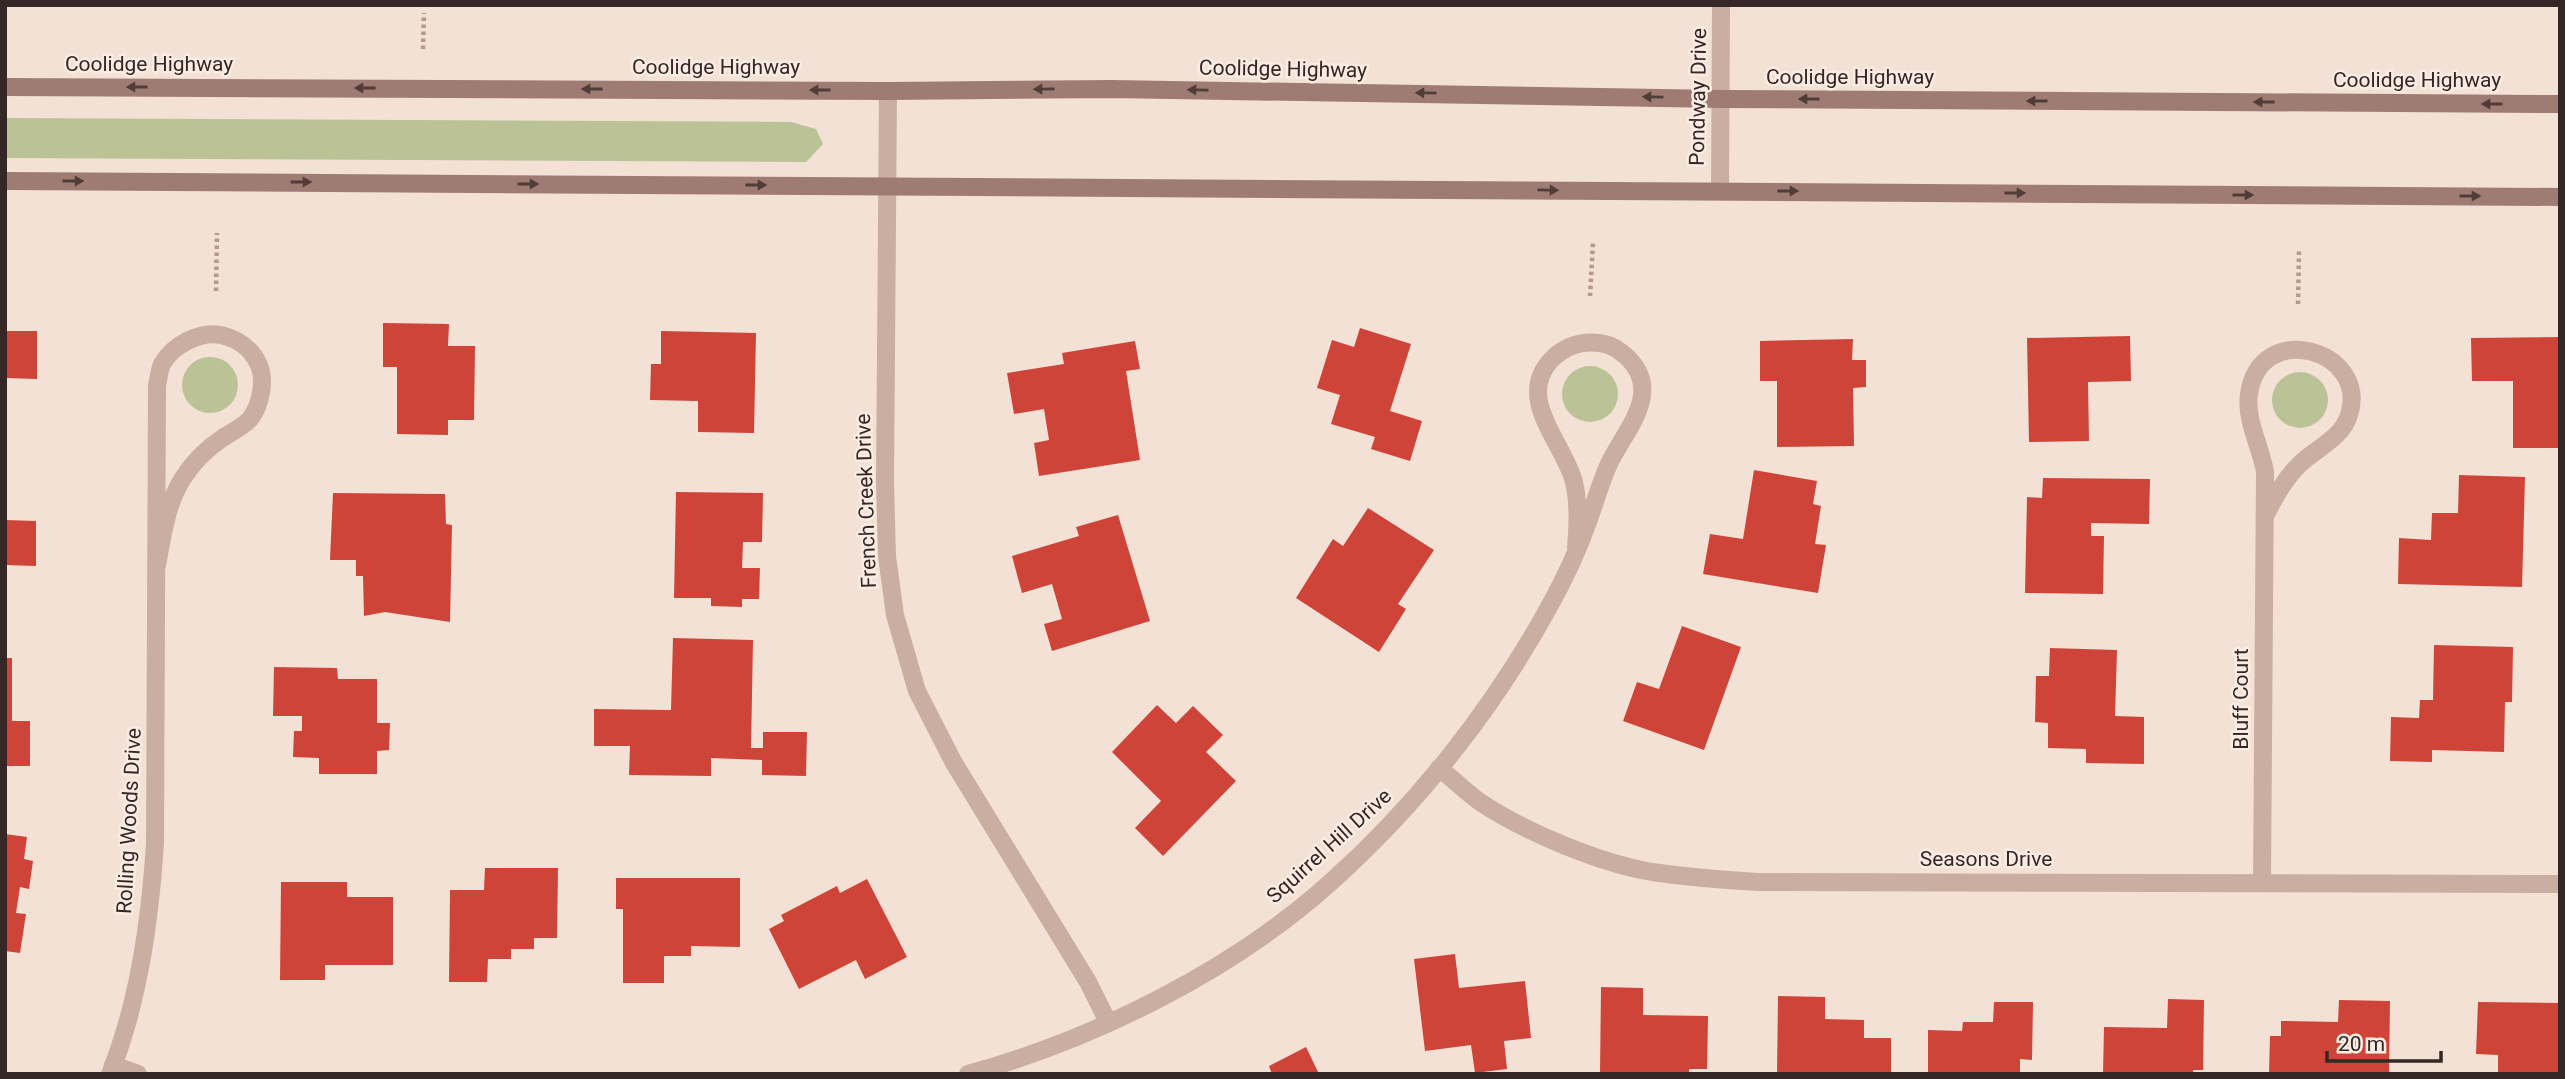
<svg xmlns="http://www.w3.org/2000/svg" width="2565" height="1079" viewBox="0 0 2565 1079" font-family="Roboto,sans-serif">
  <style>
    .green { fill: #bac296 }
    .building { fill: #cf4438 }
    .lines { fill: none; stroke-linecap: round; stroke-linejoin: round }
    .path { stroke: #b7988c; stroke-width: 4.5; stroke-dasharray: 3.5 3.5; stroke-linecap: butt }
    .street { stroke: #cbaea2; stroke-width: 18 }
    .secondary { stroke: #9f7c73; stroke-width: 18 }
    .oneway { fill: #503c38 }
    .labels { text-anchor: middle; stroke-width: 5; stroke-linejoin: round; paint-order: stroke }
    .street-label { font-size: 21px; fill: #352725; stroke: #faece3 }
  </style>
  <rect width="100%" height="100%" fill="#f3e1d6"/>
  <path class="green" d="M5 118 791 122 816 129 823 144 806 162 5 158Z
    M182 385a28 28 0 1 1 56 0a28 28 0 1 1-56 0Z
    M1562 394a28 28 0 1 1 56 0a28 28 0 1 1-56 0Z
    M2272 400a28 28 0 1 1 56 0a28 28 0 1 1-56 0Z"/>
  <path class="building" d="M383 323 449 324 448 346H475L474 420H448V435L397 434V367H383Z
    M1360 328 1411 344 1390 411 1422 421 1410 461 1371 449 1375 437 1331 424 1340 395 1317 388 1332 340 1354 347Z
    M5 331H37V379L5 378Z
    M661 331 756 333 754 433 698 432V401L650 400 651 364H661Z
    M2130 336 2131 381 2088 382 2089 441 2029 442 2027 338Z
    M2560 337V448H2513V381H2472L2471 338Z
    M1853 339 1852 360H1866V387L1853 388 1854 446 1777 447V381H1760V341Z
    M1135 341 1140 369 1126 371 1140 460 1039 476 1034 443 1049 440 1044 409 1014 414 1007 373 1064 364 1062 353Z
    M1754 470 1817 481 1813 504 1821 506 1815 544 1826 545 1818 593 1703 574 1710 534 1743 539Z
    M2459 475 2525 477 2522 587 2398 584 2399 538 2431 540 2432 513H2458Z
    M2043 478 2150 479 2149 524 2091 523V536H2104L2103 594 2025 593 2027 497 2042 498Z
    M676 492 763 493 762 542H743L742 568H760L759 599H742V607L711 606V598H674Z
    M333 493 445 494 446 524 452 525 450 622 385 612 364 616 363 576H356V560H330Z
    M1368 508 1434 550 1398 604 1406 609 1379 652 1296 598 1333 539 1343 546Z
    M1118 515 1150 621 1052 651 1044 624 1062 619 1052 584 1022 593 1012 556 1079 536 1076 527Z
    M5 520 36 521V566L5 565Z
    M1682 626 1741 647 1704 750 1623 721 1637 682 1659 689Z
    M673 638 753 640 751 748H763V732H807L806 776 762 775V760L711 758V776L629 775 630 746H594V709L671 710Z
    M2434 645 2513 647 2512 702H2505L2504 752 2432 750V762L2390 761 2391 717 2419 718 2420 700H2433Z
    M2050 648 2117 650 2115 716 2144 717V764L2086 763V749L2048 748V723L2035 722 2036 676H2049Z
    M5 658H12V721H30V766H5Z
    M274 667 337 668 338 679H377V723H390L389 750 377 751V774H319V758L293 757 294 731H302V716H273Z
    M1157 705 1176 723 1193 706 1223 735 1206 752 1236 781 1163 856 1135 828 1161 801 1112 752Z
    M5 834 27 837 24 859 33 861 29 889 20 887 16 913 26 914 20 953 5 951Z
    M485 868H558L557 938H534V949H511V959H488L487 982H449L450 890H484Z
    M616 878H740V947L691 946V956H664V983H623V909H616Z
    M867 879 907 957 865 979 856 960 799 989 769 929 784 921 781 915 837 886 840 893Z
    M281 882H347V897H393V965H325V980H280Z
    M1455 954 1459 988 1525 981 1531 1038 1504 1041 1507 1069 1475 1073 1471 1045 1425 1051 1414 959Z
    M1601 987 1643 988V1015L1708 1016 1707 1069H1689V1074H1600Z
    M1778 996 1825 997V1019L1864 1020V1038H1891V1074H1777Z
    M2168 999 2204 1000 2203 1070H2193V1074H2103L2104 1027 2167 1028Z
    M2339 1000 2390 1001 2389 1074H2269L2270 1036H2281V1021L2338 1022Z
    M1994 1002H2033L2032 1060 2020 1059V1074H1928V1030L1962 1031 1963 1022H1993Z
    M2478 1002 2560 1003V1074H2498V1055L2476 1054Z
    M1306 1047 1319 1074H1272L1269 1066Z"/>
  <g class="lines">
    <path class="path" d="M423 49 424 13
      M216 291 217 233
      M1590 296 1593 243
      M2298 304 2299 251"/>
    <path class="street" d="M888 91 885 483 887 556 895 615 917 691 954 763 1088 982 1108 1022
      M1720 190 1721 5
      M1439 768C1453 779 1466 792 1480 802 1525 832 1599 863 1652 872 1687 877 1723 880 1758 882L2560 884
      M2262 882 2265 472C2261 447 2245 420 2249 394 2260 318 2370 350 2349 415 2342 438 2317 448 2301 463 2285 478 2275 497 2265 516
      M113 1065 138 1074
      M110 1074C139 1001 150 920 155 843L157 385C159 378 159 370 162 364 173 345 199 331 221 335 238 339 250 347 258 363 266 379 261 405 250 419 244 426 232 432 224 437 209 447 193 462 183 478 166 505 163 534 157 565
      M968 1074C1095 1039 1232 971 1331 882 1418 804 1493 709 1549 607 1564 580 1578 550 1588 522 1595 503 1600 484 1608 466 1623 432 1664 394 1628 358 1619 350 1611 344 1599 343 1580 341 1565 346 1551 360 1515 399 1564 443 1574 482 1579 503 1578 526 1576 548"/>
    <path class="secondary" d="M5 87 888 91 1112 89 1721 99 2560 104
      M5 181 2560 197"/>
  </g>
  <defs><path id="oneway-solid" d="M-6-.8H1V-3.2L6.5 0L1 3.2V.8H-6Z" transform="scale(1.75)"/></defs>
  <g class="oneway">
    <use href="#oneway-solid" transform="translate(137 87) rotate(-180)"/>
    <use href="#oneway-solid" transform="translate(365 88) rotate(-180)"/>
    <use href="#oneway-solid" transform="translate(592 89) rotate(-180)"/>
    <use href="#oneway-solid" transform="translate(1044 89) rotate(179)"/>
    <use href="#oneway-solid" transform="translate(820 90) rotate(-180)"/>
    <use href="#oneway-solid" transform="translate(1198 90) rotate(-179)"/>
    <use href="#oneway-solid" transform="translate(1426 93) rotate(-179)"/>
    <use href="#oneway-solid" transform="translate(1653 97) rotate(-179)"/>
    <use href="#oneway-solid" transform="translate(1809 99) rotate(-180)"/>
    <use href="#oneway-solid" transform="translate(2037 101) rotate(-180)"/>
    <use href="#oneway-solid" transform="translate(2264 102) rotate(-180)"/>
    <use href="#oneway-solid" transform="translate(2492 104) rotate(-180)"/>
    <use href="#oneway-solid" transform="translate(73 181)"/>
    <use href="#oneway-solid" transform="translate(301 182)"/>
    <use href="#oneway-solid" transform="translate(528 184)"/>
    <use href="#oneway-solid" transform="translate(756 185)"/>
    <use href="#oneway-solid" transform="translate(1548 190) rotate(1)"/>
    <use href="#oneway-solid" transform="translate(1788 191)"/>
    <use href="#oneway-solid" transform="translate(2015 193)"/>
    <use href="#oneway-solid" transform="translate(2243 195)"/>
    <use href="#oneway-solid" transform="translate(2470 196)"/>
  </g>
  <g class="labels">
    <g class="street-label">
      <text x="149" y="71">Coolidge Highway</text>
      <text x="716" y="74">Coolidge Highway</text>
      <text transform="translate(1283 69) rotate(1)" y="7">Coolidge Highway</text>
      <text x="1850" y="84">Coolidge Highway</text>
      <text x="2417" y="87">Coolidge Highway</text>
      <text transform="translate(1698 97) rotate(-89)" y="7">Pondway Drive</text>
      <text transform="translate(866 501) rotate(-92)" y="7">French Creek Drive</text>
      <text transform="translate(2241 699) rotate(-90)" y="7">Bluff Court</text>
      <text transform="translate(129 821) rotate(-87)" y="7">Rolling Woods Drive</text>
      <text transform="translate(1329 846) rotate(-42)" y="7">Squirrel Hill Drive</text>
      <text x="1986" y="866">Seasons Drive</text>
    </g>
  </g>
  <rect width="2565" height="1079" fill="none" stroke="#352725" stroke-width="14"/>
  <path d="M2327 1051v10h114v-10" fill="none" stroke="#352725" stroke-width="3.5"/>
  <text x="2338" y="1051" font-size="21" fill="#352725" stroke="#faece3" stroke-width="5" paint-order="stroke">20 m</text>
</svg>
